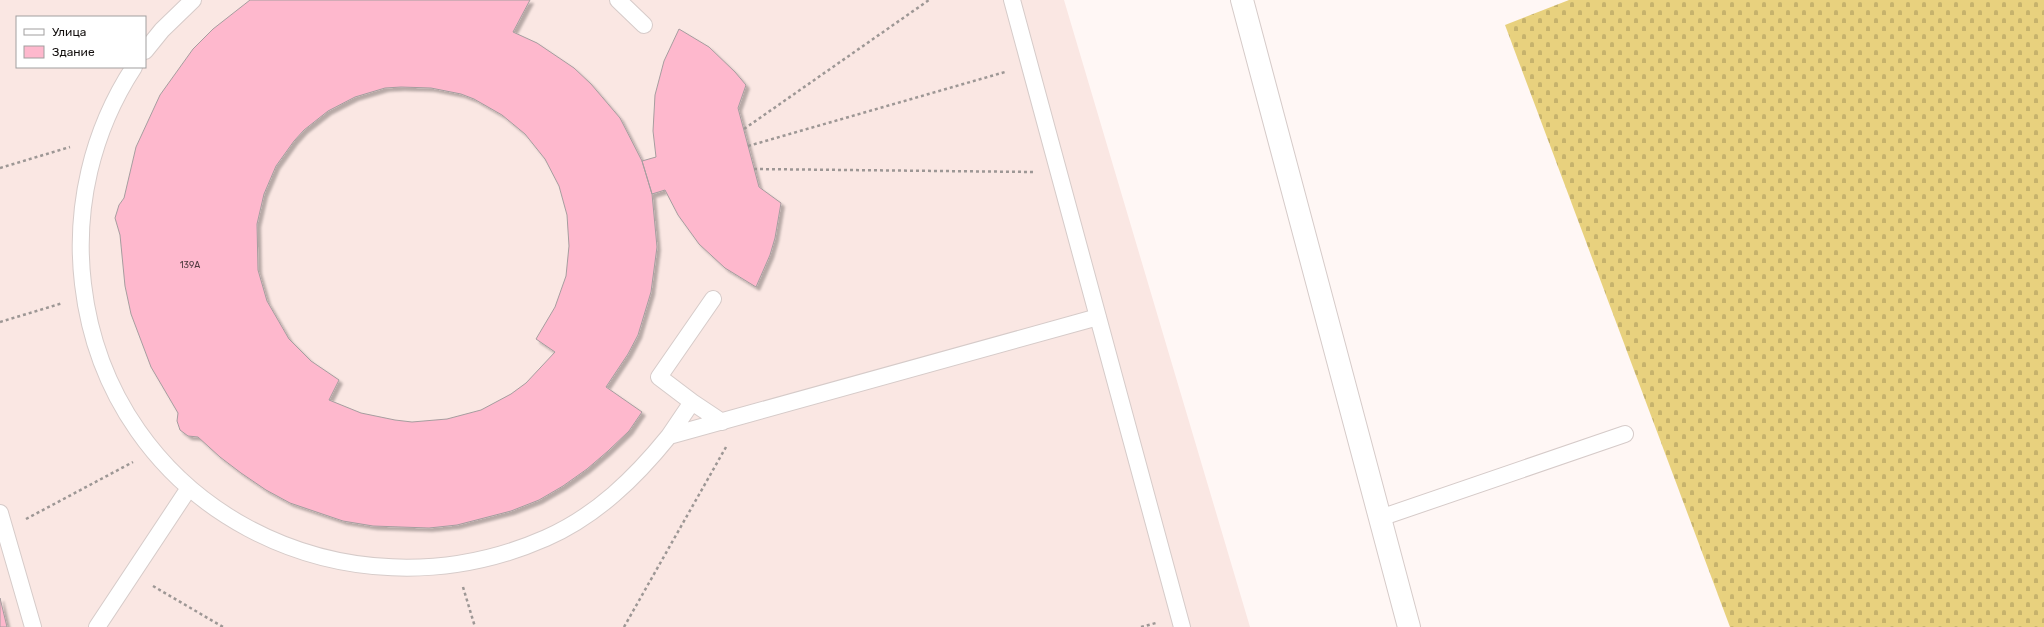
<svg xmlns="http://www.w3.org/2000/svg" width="2044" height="627" viewBox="0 0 2044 627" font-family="Rubik,sans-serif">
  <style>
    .built { fill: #fae7e3; fill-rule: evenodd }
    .cemetery { fill: url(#cemetery-stones) }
    .building { fill: #feb8cd; stroke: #a69d9f; fill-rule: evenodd; filter: url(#shadow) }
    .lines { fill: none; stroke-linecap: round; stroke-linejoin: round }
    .service-casing { stroke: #d6cbc9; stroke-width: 18 }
    .secondary-casing { stroke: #d6cbc9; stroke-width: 24 }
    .path { stroke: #9d9795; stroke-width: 2.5; stroke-dasharray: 3 3; stroke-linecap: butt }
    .service { stroke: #fff; stroke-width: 16 }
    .secondary { stroke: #fff; stroke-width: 22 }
    .labels { text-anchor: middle; stroke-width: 3; stroke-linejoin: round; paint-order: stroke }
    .number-label { font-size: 9px; fill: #4e393e }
  </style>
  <defs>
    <pattern id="cemetery-stones" width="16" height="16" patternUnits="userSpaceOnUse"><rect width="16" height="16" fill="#e8d17e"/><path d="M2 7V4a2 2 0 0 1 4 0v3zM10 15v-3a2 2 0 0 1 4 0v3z" fill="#c6b26c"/></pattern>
    <filter id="shadow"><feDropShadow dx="3.5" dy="3.5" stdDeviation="1" flood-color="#0004"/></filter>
  </defs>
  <rect width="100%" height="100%" fill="#fff7f5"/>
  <path class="built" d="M0 0H1064L1250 627H0ZM17 17H145V67H17Z"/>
  <path class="cemetery" d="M1569 0H2044V627H1730L1505 25Z"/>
  <path class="building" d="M250 0H530L513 32 537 43 574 68 591 84 620 118 642 161 652 194 657 247 651 292 638 335 628 354 606 387 642 412 629 431 608 451 587 469 563 486 539 500 511 511 457 525 429 528 373 526 343 521 290 503 266 490 241 473 220 457 198 437 188 436 180 430 177 421 178 413 151 367 131 314 125 286 120 235 115 218 119 205 124 198 136 147 160 95 193 49 213 29ZM401 87 431 88 461 94 474 99 502 115 525 134 545 159 559 186 567 215 569 246 566 276 555 307 536 339 555 352 526 383 511 394 481 410 447 419 412 422 395 420 361 413 329 400 339 380 311 361 289 339 267 301 258 270 257 224 264 194 276 166 294 141 304 130 328 111 355 97 385 88Z
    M679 29 709 47 735 72 746 85 738 108 759 187 781 203 775 238 770 255 756 287 725 268 699 244 678 215 665 190 652 194 642 161 656 157 653 131 655 95 664 61Z
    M0 598 7 627H0Z"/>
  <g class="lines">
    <defs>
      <path id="service" d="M618 0 644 25
        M1012 0 1182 627
        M145 51 162 30 193 0
        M134 67C92 131 74 208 83 284 109 508 344 627 546 538 596 516 635 478 669 436L1098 317
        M692 402 722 422
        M669 436 692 402 659 377 713 299
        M0 513 33 627
        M1380 518 1625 434
        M97 627 189 488"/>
      <path id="secondary" d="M1242 0 1409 627"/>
    </defs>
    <use href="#service" class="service-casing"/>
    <use href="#secondary" class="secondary-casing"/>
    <path class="path" d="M744 129 929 0
      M748 146 1005 72
      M0 168 70 147
      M754 169 1033 172
      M0 322 63 303
      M26 519 133 462
      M153 586 223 627
      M463 587 475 627
      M624 627 726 447
      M1141 627 1156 623"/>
    <use href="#service" class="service"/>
    <use href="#secondary" class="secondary"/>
  </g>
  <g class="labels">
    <g class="number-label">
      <text x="190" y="268">139А</text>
    </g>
  </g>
  <rect x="16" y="16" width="130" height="52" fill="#ffffff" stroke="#a19f9f"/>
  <rect x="24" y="29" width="20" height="6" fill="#ffffff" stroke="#a19f9f"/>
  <text x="52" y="36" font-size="12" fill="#130f0e">Улица</text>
  <rect x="24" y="46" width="20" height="12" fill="#feb8cd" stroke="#a19f9f"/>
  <text x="52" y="56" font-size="12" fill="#130f0e">Здание</text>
</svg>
